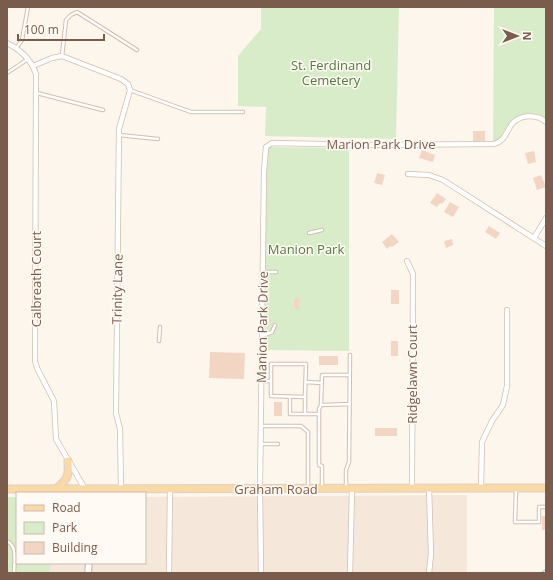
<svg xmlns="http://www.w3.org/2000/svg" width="553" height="580" viewBox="0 0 553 580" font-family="'Open Sans',sans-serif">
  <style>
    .residential { fill: #f5e8da }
    .green { fill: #d8ecc9 }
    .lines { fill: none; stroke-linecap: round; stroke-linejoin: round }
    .stream { stroke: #a5d3da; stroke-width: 1.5 }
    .building { fill: #f3d5c3 }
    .service-casing { stroke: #d1beb0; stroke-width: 4.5 }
    .minor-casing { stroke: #d1beb0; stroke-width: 6 }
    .tertiary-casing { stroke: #d1beb0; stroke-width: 8 }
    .primary-casing { stroke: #dad1cd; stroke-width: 9 }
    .service { stroke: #fff; stroke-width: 2.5 }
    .minor { stroke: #fff; stroke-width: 4.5 }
    .tertiary { stroke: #fff; stroke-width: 5.5 }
    .primary { stroke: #fbd9a5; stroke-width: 7 }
    .labels { text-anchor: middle; stroke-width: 3; stroke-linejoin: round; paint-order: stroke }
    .park-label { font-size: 13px; fill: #537a41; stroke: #fffaf3 }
    .street-label { font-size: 13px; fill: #7a5c4d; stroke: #fffaf3 }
  </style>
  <rect width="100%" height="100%" fill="#fdf6ec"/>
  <path class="residential" d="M467 495V572H532L530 573H50V563H145V497Z"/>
  <path class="green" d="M261 7H399L396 139 265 136 266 107 238 106V56L261 29Z
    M494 7H546V122L535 116 517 119 501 141H493Z
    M264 147 349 148V351L262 350Z
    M7 497H17V563H50V573H7Z"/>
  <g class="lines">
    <path class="stream" d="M541 573 546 569"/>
  </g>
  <path class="building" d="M473 131H485V141H473Z
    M422 150 435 155 433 162 419 158Z
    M534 151 536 162 528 164 525 153Z
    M377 173 385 175 382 185 374 183Z
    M541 175 546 187 537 190 533 178Z
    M437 193 446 199 442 204 440 203 437 207 430 203Z
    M450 202 459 207 453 217 444 212Z
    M489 226 500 233 496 239 485 232Z
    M392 234 399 242 392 247 390 246 387 249 382 242Z
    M452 239 453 245 446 248 444 241Z
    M391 290H399V304H391Z
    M294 298H299V309H294Z
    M391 341H398V356H391Z
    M210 352 245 353 244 379 209 378Z
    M319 356H338V365H319Z
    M274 402H282V416H274Z
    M375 428H397V436H375Z
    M542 516H546V530H542Z"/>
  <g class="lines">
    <defs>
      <path id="service" d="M17 47 22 40 28 7
        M62 56 66 20 71 15 77 12 137 50
        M7 73 28 59
        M130 90 191 112H243
        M37 93 103 110
        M119 135 158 139
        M309 233 322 230
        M263 272H276
        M262 336 272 332 275 325
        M159 341 160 327
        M262 381H271
        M306 382 322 383
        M290 397V414H319
        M350 404 321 405 322 375H350
        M321 405 319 409V465L322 466V488
        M305 414V397L271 396V364H306L305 397
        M261 426H301L308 432V488
        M261 444H278
        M346 488V470L349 462 350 355
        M516 490 515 522H539V507H546
        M7 541C18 547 14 562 14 573"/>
      <path id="minor" d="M7 43C21 50 31 59 36 74L35 361 37 368 54 401 56 439 85 489
        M33 66 52 58 62 56 121 79 128 84 130 90 119 129 116 413 120 429 121 488
        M408 174 429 175 443 180 546 246
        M534 238 546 218
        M407 261 413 274 412 488
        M481 488 482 442 492 421 503 405 507 386V310
        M169 573 170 488
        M261 573 260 489 264 171 266 147 272 143 371 145 494 144C505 141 506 132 512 124 520 114 537 114 546 122
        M350 573 352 488
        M429 573 431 554 429 488"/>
      <path id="tertiary" d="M88 573 89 563"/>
      <path id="primary" d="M57 488C68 479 69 476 68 461
        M7 489 546 488"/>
    </defs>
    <use href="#service" class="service-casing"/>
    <use href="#minor" class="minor-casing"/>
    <use href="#tertiary" class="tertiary-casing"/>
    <use href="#primary" class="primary-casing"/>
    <use href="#service" class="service"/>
    <use href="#minor" class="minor"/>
    <use href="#tertiary" class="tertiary"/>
    <use href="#primary" class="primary"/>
  </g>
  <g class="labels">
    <g class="park-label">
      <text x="331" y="70">St. Ferdinand<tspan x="331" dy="15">Cemetery</tspan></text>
      <text x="306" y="254">Manion Park</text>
    </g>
    <g class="street-label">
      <text x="381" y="149">Marion Park Drive</text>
      <text transform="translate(36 279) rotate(-90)" y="5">Calbreath Court</text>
      <text transform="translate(117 289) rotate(-89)" y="5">Trinity Lane</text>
      <text transform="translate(262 327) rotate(-89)" y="5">Manion Park Drive</text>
      <text transform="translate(412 374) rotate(-90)" y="5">Ridgelawn Court</text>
      <text x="276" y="494">Graham Road</text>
    </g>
  </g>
  <rect width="553" height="580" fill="none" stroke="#7a5c4d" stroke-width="16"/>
  <rect x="16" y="492" width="130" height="72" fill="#fffaf3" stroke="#cabbb1"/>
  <rect x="24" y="505" width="20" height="6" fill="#fbd9a5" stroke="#cabbb1"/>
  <text x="52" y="512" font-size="12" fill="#7a5c4d">Road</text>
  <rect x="24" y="522" width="20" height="12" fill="#d8ecc9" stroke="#cabbb1"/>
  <text x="52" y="532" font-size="12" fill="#7a5c4d">Park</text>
  <rect x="24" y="542" width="20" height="12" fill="#f3d5c3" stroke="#cabbb1"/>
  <text x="52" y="552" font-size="12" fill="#7a5c4d">Building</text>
  <g transform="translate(517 36) rotate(90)" stroke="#fffaf3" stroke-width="3" paint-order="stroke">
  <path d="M0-3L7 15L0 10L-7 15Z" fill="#7a5c4d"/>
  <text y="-6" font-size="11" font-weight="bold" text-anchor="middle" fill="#7a5c4d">N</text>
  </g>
  <path d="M18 34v6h86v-6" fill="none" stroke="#7a5c4d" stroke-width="2"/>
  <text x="24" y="34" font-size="12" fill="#7a5c4d" stroke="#fffaf3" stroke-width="3" paint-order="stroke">100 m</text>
</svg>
